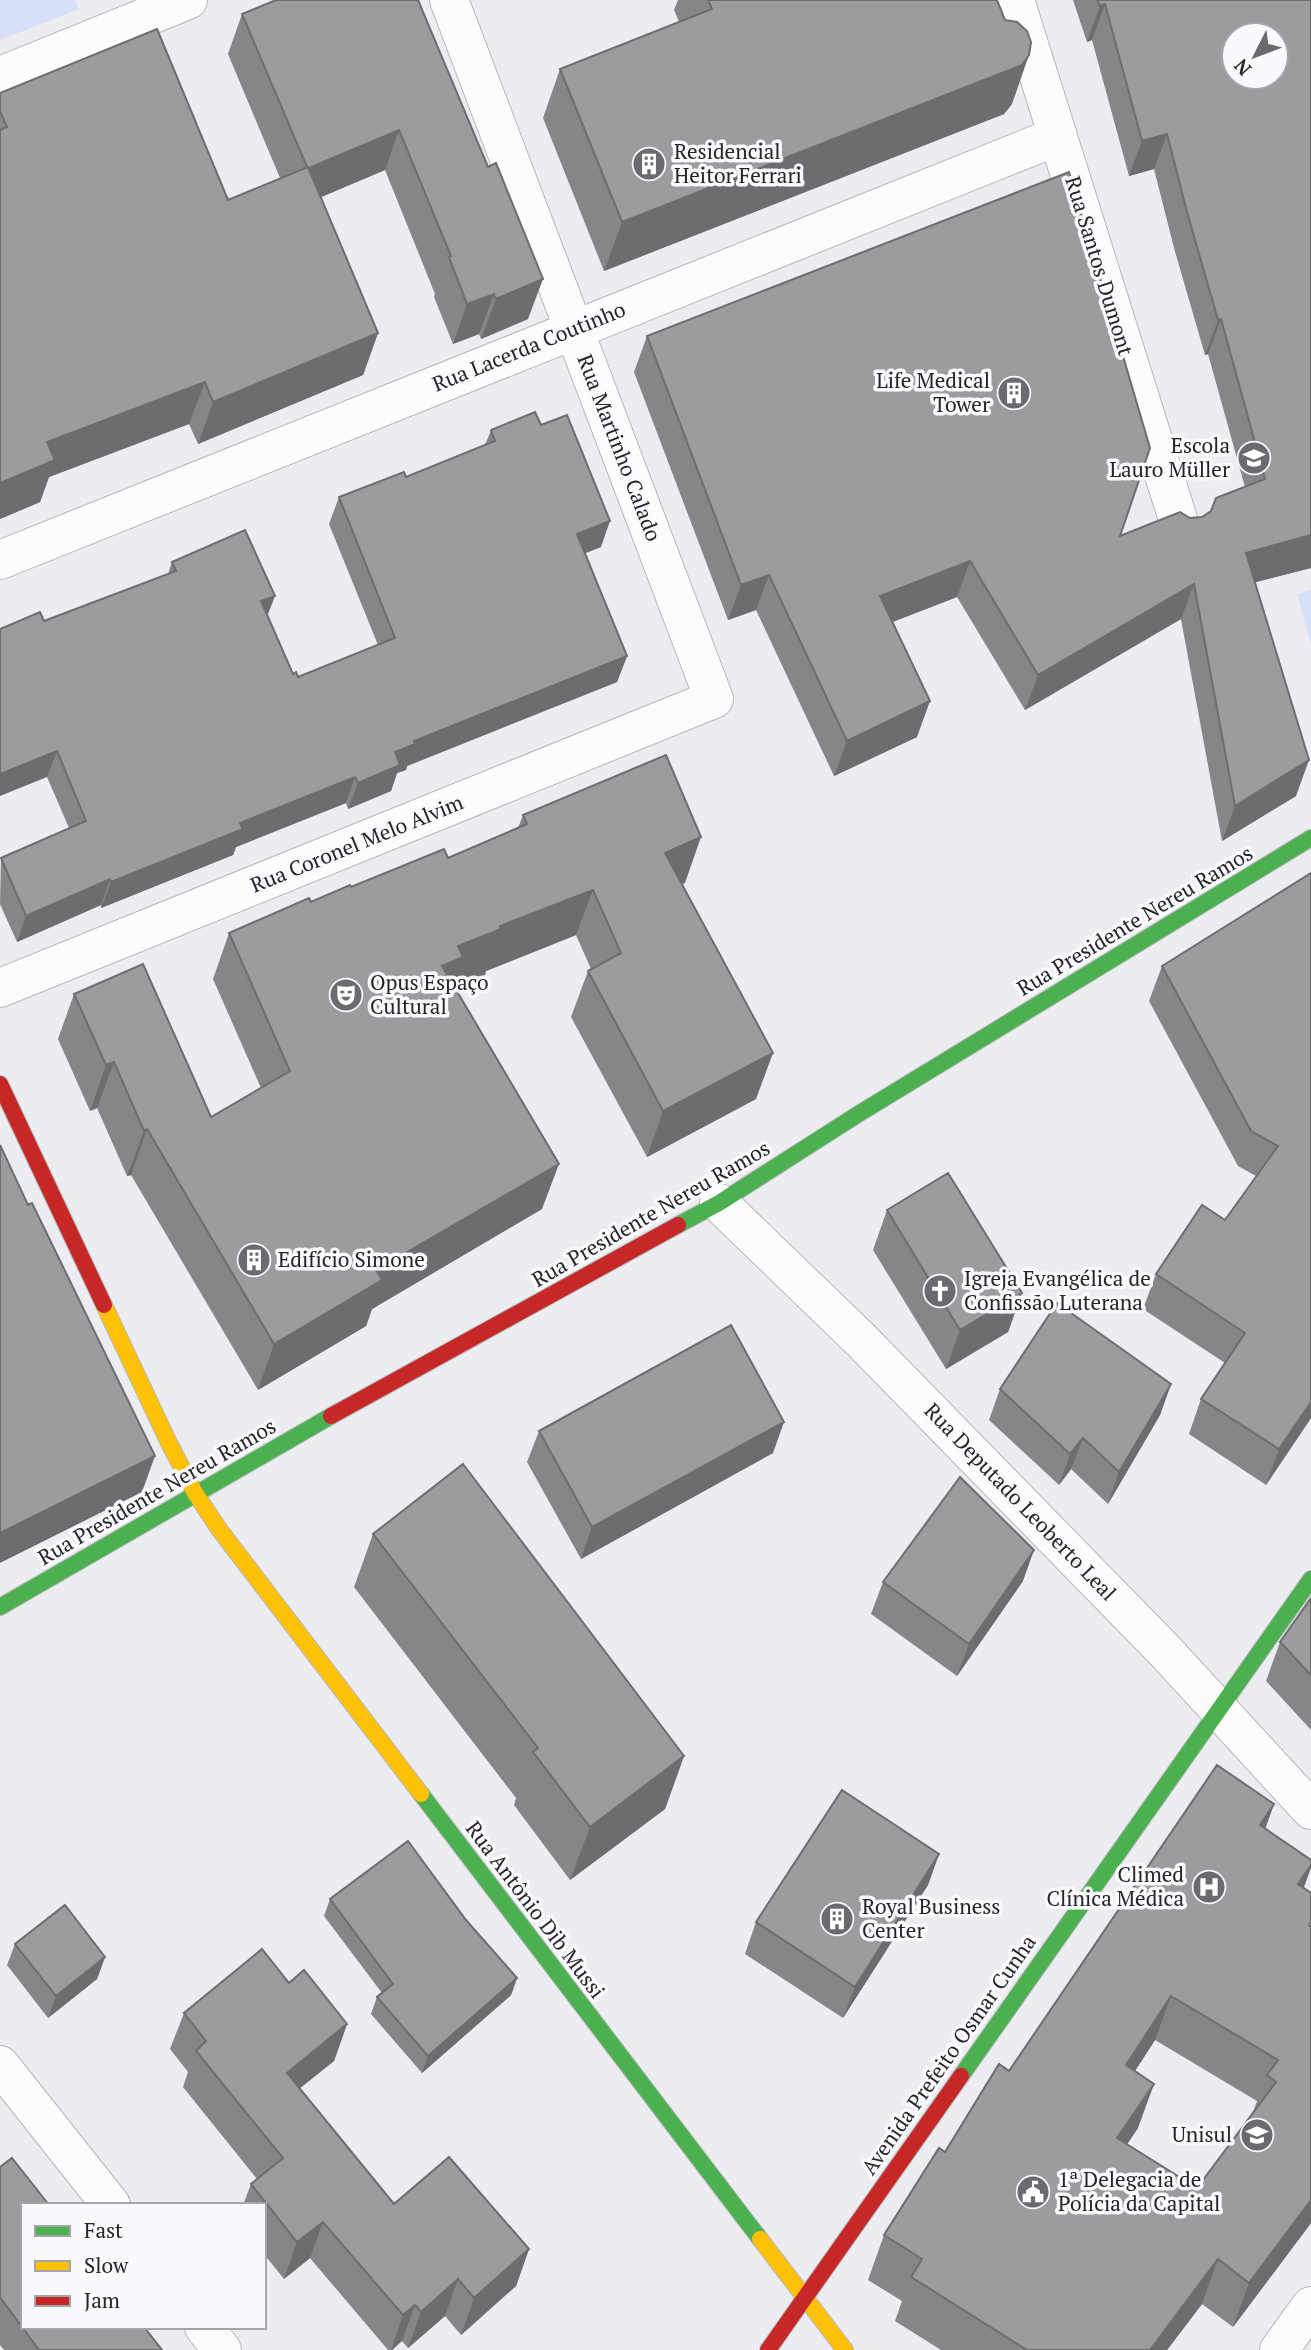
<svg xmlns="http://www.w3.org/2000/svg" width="1311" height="2350" viewBox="0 0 1311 2350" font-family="'PT Serif',serif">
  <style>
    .green { fill: #d8e0f7 }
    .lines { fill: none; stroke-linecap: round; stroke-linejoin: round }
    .street-casing { stroke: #b6b7ba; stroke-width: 40 }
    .fast-casing { stroke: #b6b7ba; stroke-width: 18 }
    .slow-casing { stroke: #b6b7ba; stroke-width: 18 }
    .jam-casing { stroke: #b6b7ba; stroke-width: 18 }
    .street { stroke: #fcfcfd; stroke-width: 38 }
    .fast { stroke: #4caf50; stroke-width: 16 }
    .slow { stroke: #ffc107; stroke-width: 16 }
    .jam { stroke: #c62828; stroke-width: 16 }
    .wall { fill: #858688; fill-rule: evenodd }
    .shaded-wall { fill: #6c6d6f }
    .building { fill: #9b9c9e; stroke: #6c6d6f; stroke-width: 2; fill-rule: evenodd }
    .labels { text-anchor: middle; stroke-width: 7; stroke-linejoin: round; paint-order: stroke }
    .poi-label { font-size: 21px; fill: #242528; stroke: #f8fafe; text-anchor: start }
    .street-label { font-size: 21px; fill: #242528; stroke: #f8fafe }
  </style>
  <rect width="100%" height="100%" fill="#ecedf1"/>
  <path class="green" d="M0 0H75L79 9 0 40Z
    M1311 590V645L1297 594Z"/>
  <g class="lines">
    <defs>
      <path id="street" d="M1015 0 1182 532
        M0 76 188 0
        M0 560 1058 136
        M0 988 714 699 449 0
        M719 1203 861 1340 1165 1651 1311 1810
        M0 2065 111 2205
        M204 2327 222 2350
        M1279 2350 1311 2306"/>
      <path id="fast" d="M678 1225 719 1203 860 1113 1311 838
        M0 1607 331 1416
        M421 1794 760 2239
        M961 2076 1311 1579"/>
      <path id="slow" d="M104 1305 168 1441 195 1493 219 1529 421 1794
        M760 2239 845 2350"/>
      <path id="jam" d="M0 1084 104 1305
        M331 1416 678 1225
        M768 2350 961 2076"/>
    </defs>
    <use href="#street" class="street-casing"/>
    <use href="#fast" class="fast-casing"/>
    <use href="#slow" class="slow-casing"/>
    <use href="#jam" class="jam-casing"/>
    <use href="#street" class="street"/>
    <use href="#fast" class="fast"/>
    <use href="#slow" class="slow"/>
    <use href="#jam" class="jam"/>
  </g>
  <path class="wall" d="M418 0 528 319 481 339 479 334 453 344 434 297 435 294 385 170 321 197 378 333 363 375 198 444 189 424 49 477 40 502 0 519V93L228 200 280 178 228 54 242 14Z
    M678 0H997L1012 104 1004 114 604 271 543 118 560 69 679 22 674 10Z
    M1073 0H1311V568L1255 582 1296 796 1222 841 1181 619 1025 710 957 597 892 622 917 737 834 776 756 610 728 620 634 372 647 336 1120 536 1190 518 1202 517 1245 487 1208 354 1205 355 1174 248 1154 169 1129 176 1092 40 1087 42Z
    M541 425 601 547 585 553 627 656 617 682 407 766 406 770 397 773 391 791 348 809 346 803 236 847 233 855 101 908V905L17 942 0 904 1 858 69 828 47 777 44 621 168 574 172 562 267 615 293 674 298 677 378 645 329 524 339 497 406 477 485 445 491 430Z
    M523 815 685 883 682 884 756 1099 647 1157 571 1017 588 971 591 969 576 935 486 971 485 975 455 987 542 1209 372 1309 366 1326 258 1390 131 1175 127 1176 97 1108 90 1111 58 1039 74 994 211 1117 261 1088 213 979 229 933 351 887 448 858 518 828Z
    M1311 873V1418L1266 1485 1189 1434 1201 1399 1225 1363 1143 1309 1156 1274 1225 1220 1256 1176 1238 1166 1149 1001 1162 966Z
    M887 1210 1022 1293 1008 1332 946 1369 873 1250Z
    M1171 1384 1160 1415 1108 1504 1071 1469 1059 1485 989 1420 1000 1389Z
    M539 1431 773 1453 581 1559 527 1462Z
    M373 1534 684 1756 665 1809 570 1880 514 1805 516 1798 354 1587Z
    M1023 1581 957 1676 871 1614 883 1582Z
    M1311 1598V1730L1266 1681 1280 1642Z
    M1274 1804 1265 1828 1304 1888 1311 2223 1233 2327 1202 2304 1167 2350H941L895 2321 902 2301 868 2280 884 2235 945 2152 1009 2071ZM1155 2040 1257 2101 1252 2115 1197 2188 1127 2144 1138 2128 1135 2071Z
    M939 1854 928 1885 843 2018 745 1954 756 1922Z
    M330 1899 466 1920 517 1978 511 1995 422 2073 371 2014 377 1997 382 1993 324 1916Z
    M15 1944 105 1957 97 1979 48 2018 7 1965Z
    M289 1983 347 2024 334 2061 300 2088 394 2204 529 2249 516 2286 461 2335 445 2316 408 2348 402 2341 392 2350H388L310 2258 284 2279 264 2254V2205H243L251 2184 257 2179 183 2087 188 2072 170 2049 184 2013Z
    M0 2167 23 2205 162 2350H4L0 2345Z"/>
  <path class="shaded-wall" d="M1105 4 1092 40 1087 42 1100 6Z
    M1029 55 1012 104 1004 114 604 271 622 222Z
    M399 130 385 170 293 209 308 169Z
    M1167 134 1154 169 1129 176 1142 141Z
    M543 279 528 319 481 339 496 299Z
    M494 294 479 334 453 344 467 304Z
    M1221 319 1208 354 1205 355 1218 320Z
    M378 333 363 375 198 444 213 402Z
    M205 382 189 424 49 477 40 502 0 519V483L47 442Z
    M610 521 601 547 568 560 577 534Z
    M1311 535V568L1233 588 1246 553Z
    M970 561 957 597 867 632 880 596Z
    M769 575 756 610 728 620 741 585Z
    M1194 584 1181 619 1025 710 1038 675Z
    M275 596 265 622 261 601Z
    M627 656 617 682 407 766 406 770 397 773 391 791 348 809 358 783 395 752 414 741Z
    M930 701 917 737 834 776 847 741Z
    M57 751 47 777 0 796V774Z
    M1309 760 1296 796 1222 841 1235 806Z
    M355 777 346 803 236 847 233 855 101 908 111 882 240 823Z
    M701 837 685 883 648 899 665 853Z
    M110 879 101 905 17 942 26 916Z
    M593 890 576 935 486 971 485 975 452 988 442 966 458 946 500 926Z
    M773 1053 756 1099 647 1157 663 1111Z
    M114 1062 97 1108 90 1111 106 1065Z
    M147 1129 131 1175 127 1176 144 1131Z
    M559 1164 542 1209 372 1309 366 1326 258 1390 274 1344 376 1270Z
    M1022 1293 1008 1332 946 1369 960 1330Z
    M1171 1384 1160 1415 1108 1504 1119 1472Z
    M1311 1402V1418L1266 1485 1279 1449Z
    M784 1422 773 1453 581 1559 592 1527Z
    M1083 1438 1071 1469 1059 1485 1070 1454Z
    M155 1456 142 1492 0 1563V1533Z
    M1034 1550 1023 1581 957 1676 969 1644Z
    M684 1756 665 1809 570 1880 590 1827Z
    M1274 1804 1258 1849 1260 1825Z
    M939 1854 928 1885 843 2018 855 1987Z
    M1311 1865V1868L1297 1906 1298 1884Z
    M105 1957 97 1979 48 2018 56 1996Z
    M517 1978 511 1995 422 2073 428 2056Z
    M1171 1996 1155 2040 1110 2109 1126 2065Z
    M347 2024 334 2061 274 2109 287 2073Z
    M1154 2084 1138 2128 1101 2183 1117 2138Z
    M1311 2200V2223L1233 2327 1249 2283Z
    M323 2222 310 2258 284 2279 297 2242Z
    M529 2249 516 2286 461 2335 474 2298Z
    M1218 2259 1202 2304 1167 2350H1150Z
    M458 2279 445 2316 408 2348 421 2312Z
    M415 2305 402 2341 392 2350H391L403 2315Z"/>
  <path class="building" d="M276 0H418L488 167 496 163 543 279 496 299 494 294 467 304 449 257 451 256 399 130 309 168 308 167H307L242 14Z
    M708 0H997L1005 20 1017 22 1027 31 1031 42 1029 55 1022 65 622 222 560 69 712 9Z
    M1097 0H1311V535L1246 553 1309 760 1235 806 1194 584 1038 675 970 561 880 596 930 701 847 741 769 575 741 585 647 336 1069 172 1150 448 1120 536 1180 512 1190 518 1202 517 1211 511 1216 498 1265 479 1221 319 1218 320 1187 212 1167 134 1142 141 1105 4 1100 6ZM1234 35H1276V77H1234Z
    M157 29 228 200 308 167 378 333 213 402 205 382 47 442 55 460 0 483V130L7 127 0 111V93Z
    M535 412 541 425 567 415 610 521 577 534 627 656 414 741 415 744 395 752 400 765 358 783 355 777 240 823 243 829 111 882 110 879 26 916 1 858 86 821 57 751 0 774V629L40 612 44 621 176 571 172 562 245 530 275 596 261 601 293 674 296 672 298 677 395 638 339 497 404 472 406 477 495 441 491 430Z
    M666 755 701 837 665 853 773 1053 663 1111 588 971 621 953 593 890 500 926 501 929 458 946 463 957 442 966 559 1164 376 1270 382 1280 274 1344 147 1129 144 1131 114 1062 106 1065 74 994 143 964 211 1117 290 1071 229 933 309 898 311 902 350 885 351 887 444 849 448 858 527 824 523 815Z
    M1311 873V1402L1279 1449 1201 1399 1245 1333 1156 1274 1202 1205 1225 1220 1278 1146 1251 1131 1162 966Z
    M0 1145 28 1205 32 1203 155 1456 0 1533Z
    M948 1173 1022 1293 960 1330 887 1210Z
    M1057 1303 1171 1384 1119 1472 1083 1438 1070 1454 1000 1389Z
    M731 1325 784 1422 592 1527 539 1431Z
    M463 1464 684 1756 590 1827 533 1752 538 1748 373 1534Z
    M960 1477 1034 1550 969 1644 883 1582Z
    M1311 1598V1675L1280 1642Z
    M1217 1765 1274 1804 1260 1825 1311 1860V1865L1298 1884 1311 1893V1922L1309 1925 1311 1927V2200L1249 2283 1218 2259 1150 2350H1027L911 2277 922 2259 884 2235 939 2148 945 2152 999 2064 1009 2071ZM1171 1996 1278 2060 1267 2075 1276 2082 1197 2188 1117 2138 1154 2084 1126 2065Z
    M842 1790 939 1854 855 1987 756 1922Z
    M408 1841 466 1920 517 1978 428 2056 377 1997 393 1984 330 1899Z
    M65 1905 105 1957 56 1996 15 1944Z
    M262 1949 289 1983 304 1970 347 2024 287 2073 394 2204 449 2157 529 2249 474 2298 458 2279 421 2312 415 2305 403 2315 323 2222 297 2242 251 2184 283 2158 196 2051 206 2041 184 2013Z
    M12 2158 49 2205H23V2327H144L162 2350H39L0 2297V2167Z"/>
  <defs>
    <symbol id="building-disc" viewBox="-11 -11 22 22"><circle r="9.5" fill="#6a6b6e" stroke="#f8fafe"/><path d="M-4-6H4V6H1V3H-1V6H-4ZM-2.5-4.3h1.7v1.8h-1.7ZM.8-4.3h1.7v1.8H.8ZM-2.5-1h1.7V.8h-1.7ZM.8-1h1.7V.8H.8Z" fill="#fff"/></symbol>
    <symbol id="school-disc" viewBox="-11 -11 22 22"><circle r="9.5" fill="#6a6b6e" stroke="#f8fafe"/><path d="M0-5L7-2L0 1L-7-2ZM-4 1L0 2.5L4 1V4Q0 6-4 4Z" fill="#fff"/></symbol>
    <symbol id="theatre-disc" viewBox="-11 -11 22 22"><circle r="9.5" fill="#6a6b6e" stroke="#f8fafe"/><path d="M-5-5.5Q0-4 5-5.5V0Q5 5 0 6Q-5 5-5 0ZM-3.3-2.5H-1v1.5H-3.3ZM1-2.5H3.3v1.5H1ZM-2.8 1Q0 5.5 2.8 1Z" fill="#fff"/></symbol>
    <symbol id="church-disc" viewBox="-11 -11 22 22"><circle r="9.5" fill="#6a6b6e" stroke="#f8fafe"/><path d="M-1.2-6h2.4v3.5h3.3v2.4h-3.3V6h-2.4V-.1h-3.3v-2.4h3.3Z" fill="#fff"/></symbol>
    <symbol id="hospital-disc" viewBox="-11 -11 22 22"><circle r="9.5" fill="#6a6b6e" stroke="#f8fafe"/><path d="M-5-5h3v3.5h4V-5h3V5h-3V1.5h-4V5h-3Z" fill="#fff"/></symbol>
    <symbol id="university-disc" viewBox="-11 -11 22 22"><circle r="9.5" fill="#6a6b6e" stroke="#f8fafe"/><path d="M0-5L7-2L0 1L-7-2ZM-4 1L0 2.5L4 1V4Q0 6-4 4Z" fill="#fff"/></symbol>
    <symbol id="civic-disc" viewBox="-11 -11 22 22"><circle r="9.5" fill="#6a6b6e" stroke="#f8fafe"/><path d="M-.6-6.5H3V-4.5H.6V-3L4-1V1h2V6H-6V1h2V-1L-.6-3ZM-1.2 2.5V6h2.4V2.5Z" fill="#fff"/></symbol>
  </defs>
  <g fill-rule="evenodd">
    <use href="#building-disc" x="630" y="145" width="38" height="38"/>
    <use href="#building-disc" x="995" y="374" width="38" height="38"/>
    <use href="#school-disc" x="1235" y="439" width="38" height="38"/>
    <use href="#theatre-disc" x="327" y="976" width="38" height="38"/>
    <use href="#building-disc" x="235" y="1241" width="38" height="38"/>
    <use href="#church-disc" x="921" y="1272" width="38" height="38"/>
    <use href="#hospital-disc" x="1190" y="1868" width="38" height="38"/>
    <use href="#building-disc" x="818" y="1900" width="38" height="38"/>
    <use href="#university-disc" x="1238" y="2116" width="38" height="38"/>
    <use href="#civic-disc" x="1014" y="2173" width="38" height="38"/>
  </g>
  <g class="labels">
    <g class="poi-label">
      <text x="674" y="159">Residencial<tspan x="674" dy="24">Heitor Ferrari</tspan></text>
      <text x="990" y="388" text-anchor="end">Life Medical<tspan x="990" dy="24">Tower</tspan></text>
      <text x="1230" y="453" text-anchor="end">Escola<tspan x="1230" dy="24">Lauro Müller</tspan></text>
      <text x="370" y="990">Opus Espaço<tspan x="370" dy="24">Cultural</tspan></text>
      <text x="278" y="1267">Edifício Simone</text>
      <text x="964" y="1286">Igreja Evangélica de<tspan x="964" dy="24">Confissão Luterana</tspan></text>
      <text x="1184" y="1882" text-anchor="end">Climed<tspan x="1184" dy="24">Clínica Médica</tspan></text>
      <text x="862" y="1914">Royal Business<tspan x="862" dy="24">Center</tspan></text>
      <text x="1232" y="2142" text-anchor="end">Unisul</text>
      <text x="1058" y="2187">1ª Delegacia de<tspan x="1058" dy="24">Polícia da Capital</tspan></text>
    </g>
    <g class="street-label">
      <text transform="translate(1099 266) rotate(73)" y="7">Rua Santos Dumont</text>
      <text transform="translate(529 347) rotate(-22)" y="7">Rua Lacerda Coutinho</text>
      <text transform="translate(619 448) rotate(69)" y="7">Rua Martinho Calado</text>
      <text transform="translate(357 844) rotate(-22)" y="7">Rua Coronel Melo Alvim</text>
      <text transform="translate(1135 921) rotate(-31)" y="7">Rua Presidente Nereu Ramos</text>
      <text transform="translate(651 1214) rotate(-30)" y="7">Rua Presidente Nereu Ramos</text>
      <text transform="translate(157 1492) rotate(-30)" y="7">Rua Presidente Nereu Ramos</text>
      <text transform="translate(1020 1502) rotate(46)" y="7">Rua Deputado Leoberto Leal</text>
      <text transform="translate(535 1910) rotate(53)" y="7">Rua Antônio Dib Mussi</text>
      <text transform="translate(949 2055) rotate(-55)" y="7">Avenida Prefeito Osmar Cunha</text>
    </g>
  </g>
  <rect x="21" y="2203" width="245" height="126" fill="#f8fafe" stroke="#a3a5a8" stroke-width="2"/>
  <rect x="35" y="2226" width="35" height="10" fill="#4caf50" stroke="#a3a5a8" stroke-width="2"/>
  <text x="84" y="2238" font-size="21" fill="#242528">Fast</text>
  <rect x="35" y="2261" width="35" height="10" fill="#ffc107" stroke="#a3a5a8" stroke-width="2"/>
  <text x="84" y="2273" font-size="21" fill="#242528">Slow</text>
  <rect x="35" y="2296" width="35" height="10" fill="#c62828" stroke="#a3a5a8" stroke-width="2"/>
  <text x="84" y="2308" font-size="21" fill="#242528">Jam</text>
  <g transform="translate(1255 56) rotate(228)"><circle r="33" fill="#f8fafe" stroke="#a3a5a8" stroke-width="2"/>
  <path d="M0-5L12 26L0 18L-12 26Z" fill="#6a6b6e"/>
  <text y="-10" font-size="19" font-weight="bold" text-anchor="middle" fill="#242528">N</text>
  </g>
</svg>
